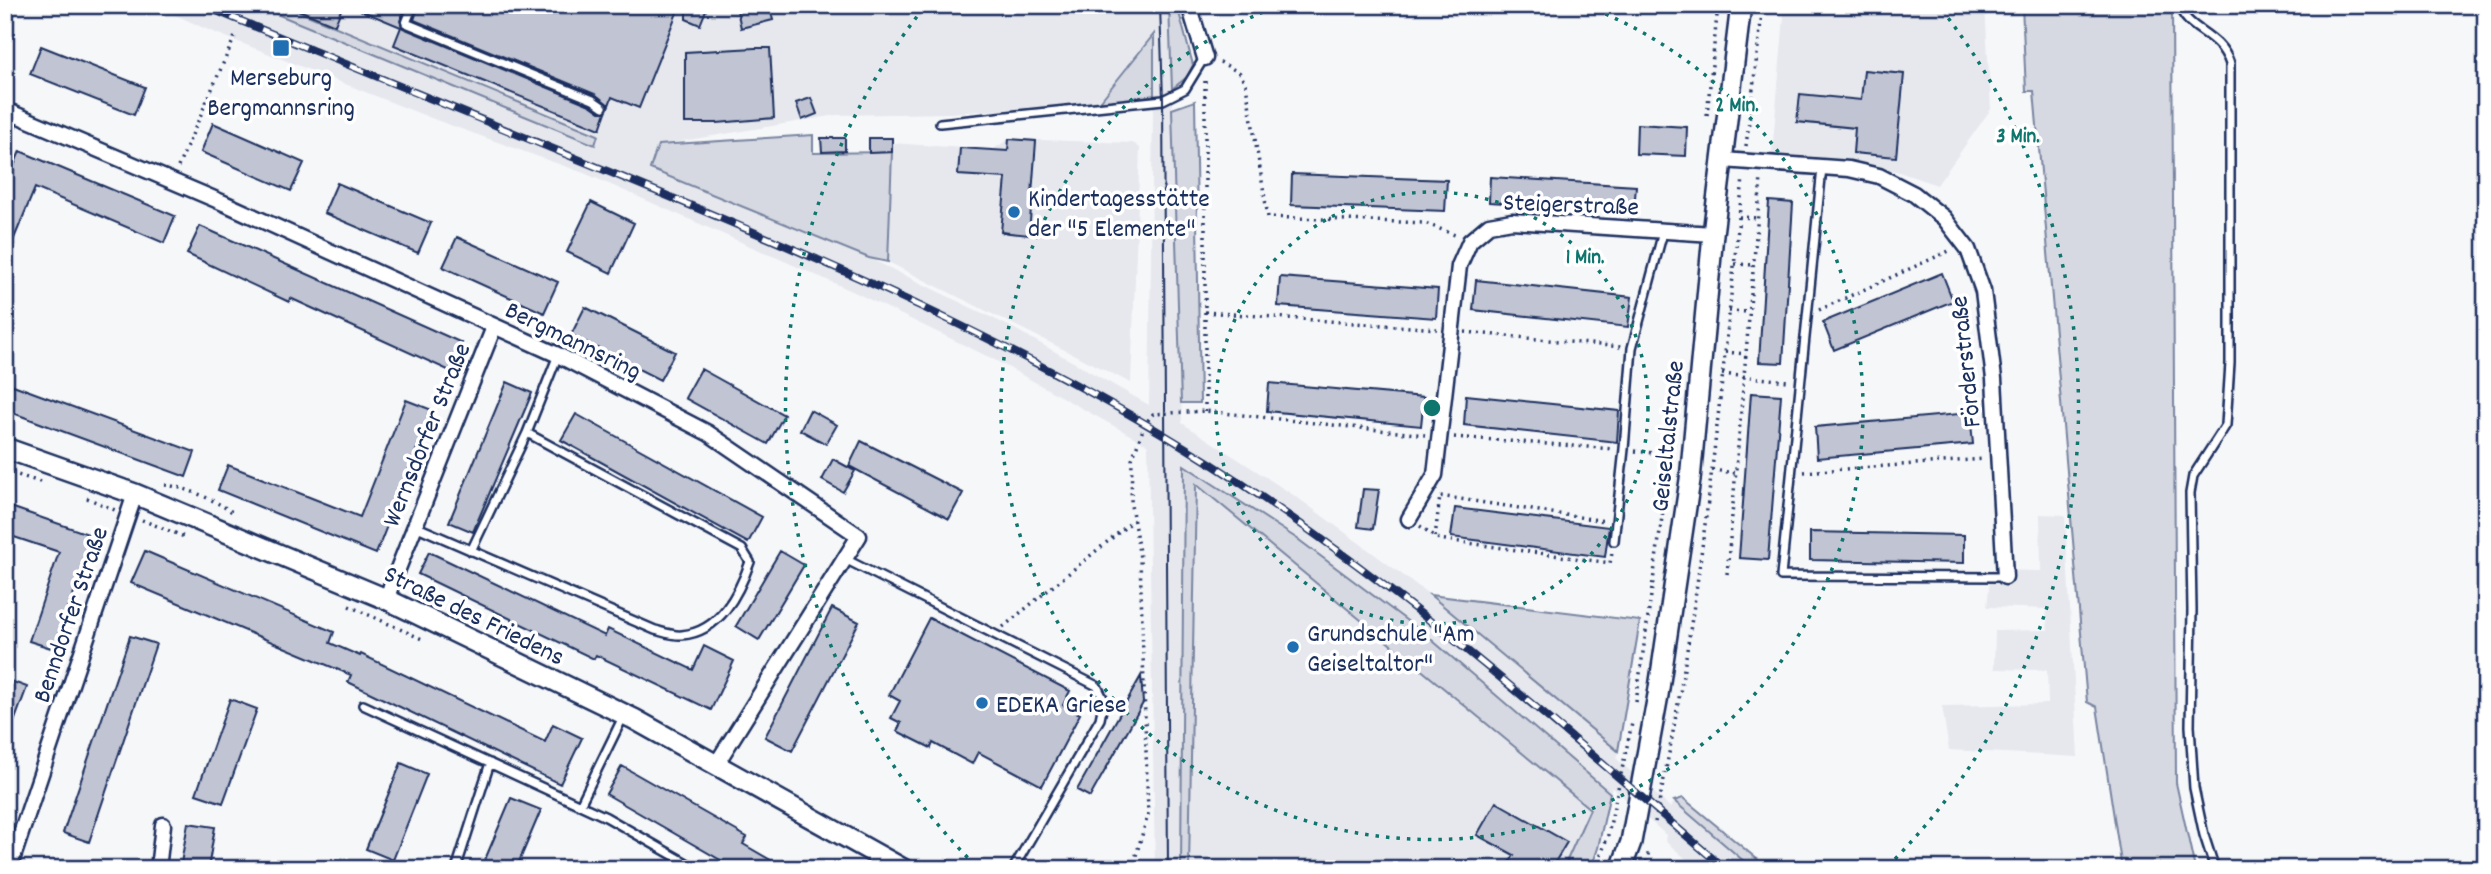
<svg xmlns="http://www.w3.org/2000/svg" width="2491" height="874" viewBox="0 0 2491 874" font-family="Dekko,sans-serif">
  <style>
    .built { fill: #e6e8ee; fill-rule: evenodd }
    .green { fill: #d6d9e2; stroke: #7884a0; stroke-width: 2 }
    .building { fill: #c0c4d3; stroke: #1b2f5e; stroke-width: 2 }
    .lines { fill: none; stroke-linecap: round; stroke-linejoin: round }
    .lane-casing { stroke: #1b2f5e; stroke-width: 12 }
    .street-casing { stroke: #1b2f5e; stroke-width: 19 }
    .secondary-casing { stroke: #1b2f5e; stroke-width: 24 }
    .path { stroke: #1b2f5e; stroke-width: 3.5; stroke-dasharray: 2 5; stroke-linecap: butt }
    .lane { stroke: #fff; stroke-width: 7 }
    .street { stroke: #fff; stroke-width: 14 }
    .secondary { stroke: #fff; stroke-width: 19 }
    .tram { stroke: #1b2f5e; stroke-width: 2 }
    .rail-casing { stroke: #1b2f5e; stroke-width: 8 }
    .rail { stroke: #fff; stroke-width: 5; stroke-dasharray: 16; stroke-linecap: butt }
    .ring { fill: none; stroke: #0f766e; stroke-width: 3.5; stroke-dasharray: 3.5 7 }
    .poi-dot { fill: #1f6fb2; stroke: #fff; stroke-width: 2.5 }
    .labels { text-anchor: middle; stroke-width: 7; stroke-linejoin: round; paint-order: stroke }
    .poi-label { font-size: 26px; fill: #1b2f5e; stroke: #fff; text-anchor: start }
    .street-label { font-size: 26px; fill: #1b2f5e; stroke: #fff }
    .centre { fill: #0f766e; stroke: #fff; stroke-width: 3.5 }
    .ring-label { font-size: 21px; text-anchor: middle; font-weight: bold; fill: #0f766e; stroke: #fff; stroke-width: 7; stroke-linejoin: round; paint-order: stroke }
  </style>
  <rect width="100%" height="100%" fill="#f6f7f9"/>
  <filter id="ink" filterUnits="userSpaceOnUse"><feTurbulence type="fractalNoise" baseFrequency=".0143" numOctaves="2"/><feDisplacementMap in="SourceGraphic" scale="14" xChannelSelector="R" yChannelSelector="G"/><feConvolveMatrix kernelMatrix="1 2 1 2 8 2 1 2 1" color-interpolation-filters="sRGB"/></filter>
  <g filter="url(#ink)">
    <path class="built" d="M154 5H255L594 144 597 135 283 5H1169L1182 423 1298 498 1430 595 1618 751 1617 759 1671 808 1674 801 1753 869H1698L1665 841 1666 835 1612 787 1610 793 1524 718 1184 466 1181 869H1155L1148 445 993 359 852 291 584 173 436 120 206 29ZM1154 35 1149 405 1013 328 869 258 650 168 659 145 837 115 950 113 1098 104Z
      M1785 5H1985L1991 109 1937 185 1896 171 1772 154Z
      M1009 139 1133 143 1140 148 1131 383 888 262 892 143 992 150Z
      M1195 484 1591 809 1563 869H1190Z
      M2040 514 2065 515 2078 757 1949 750 1942 706 2048 704 2047 670 1994 669 1995 631 2048 630 2046 609 1987 607 1991 570 2041 571Z"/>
    <path class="green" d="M255 5H283L598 135 595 145Z
      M1169 5H1177L1193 65 1187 77 1172 89Z
      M2022 5H2172L2176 783 2195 869H2122L2097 707 2087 702 2034 91H2026Z
      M1154 34V95L1098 104Z
      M1195 101 1200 403H1181L1172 109Z
      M813 135V153L892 152 888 262 869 258 650 169 658 145Z
      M1184 465 1299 540 1426 635 1610 793 1598 848 1591 869H1563L1590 809 1196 484 1189 869H1181Z
      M1430 595 1640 621 1618 751Z
      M1683 798 1769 869H1753L1674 801Z"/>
    <path class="building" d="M287 5H343L335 25Z
      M348 5H406L400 21 403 28 590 105 600 112H606L600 129 394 45 401 27Z
      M419 5H680L639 108 612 97 609 105 595 94 414 20Z
      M686 5H696L706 10 700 25 686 19Z
      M736 5H769L773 20 741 28Z
      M41 46 145 87 134 115 30 74Z
      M755 48H770L774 118 717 123H685V52Z
      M1864 70 1904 74 1896 157 1853 153 1855 128 1797 122 1800 94 1861 100Z
      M811 98 817 114 802 120 796 103Z
      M213 123 304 163 291 191 201 152Z
      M1637 124 1687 127 1686 156 1636 154Z
      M821 138H845V151L822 152Z
      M869 138H892V152L869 153Z
      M1009 139 1036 141 1029 235 1001 232 1006 178 958 175 960 148 1008 151Z
      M20 151 175 216 164 243 35 188 5 260V187Z
      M1292 174 1447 180 1445 211 1291 205Z
      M1490 177 1636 186 1634 210 1489 202Z
      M337 183 431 223 418 253 324 213Z
      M1769 201 1793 203 1783 363 1759 362Z
      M591 202 634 223 611 273 567 252Z
      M200 226 462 343 450 371 290 298 289 302 187 254Z
      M457 237 558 282 544 313 443 267Z
      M1942 273 1953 301 1834 350 1823 322Z
      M1280 277 1438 289 1436 318 1278 306Z
      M1476 280 1632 297 1628 327 1473 310Z
      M585 307 675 352 660 380 571 335Z
      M701 369 784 415 768 444 685 398Z
      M5 382 195 452 186 477 5 410Z
      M507 382 532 393 473 532 449 522Z
      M1269 383 1424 397 1421 426 1267 411Z
      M1751 393 1781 395 1768 560 1739 558Z
      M1466 395 1619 411 1617 442 1464 425Z
      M406 400 432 410 376 554 218 490 228 465 360 517Z
      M810 410 837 425 826 444 800 430Z
      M1970 413 1973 444 1817 458 1815 427Z
      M576 414 762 517 748 543 561 440Z
      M861 441 963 493 949 519 849 466Z
      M833 459 855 471 843 492 822 480Z
      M1363 489 1379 490 1373 529 1358 527Z
      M5 505 94 536 54 649 29 641 59 552 5 534Z
      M1455 508 1609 527 1605 557 1451 537Z
      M1810 532 1964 535V563L1810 560Z
      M145 551 334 632 330 643 360 656 361 654 545 742 553 724 582 738 560 784 348 682 351 675 131 583Z
      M780 551 804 565 759 640 736 626Z
      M429 552 605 636 608 629 693 670 704 646 734 661 711 710 596 655 594 659 418 574Z
      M832 608 859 622 792 751 765 737Z
      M929 618 1070 691 1063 705 1080 714 1042 786 978 752 972 764 933 743 931 748 897 731 901 723 891 718 900 701 889 695Z
      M130 636 156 644 89 842 63 833Z
      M1141 676 1143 703 1090 797 1077 790Z
      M5 679 27 687 7 741H5Z
      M230 699 257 709 223 803 196 794Z
      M401 763 427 774 393 860 366 849Z
      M622 766 747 837 743 844 786 869H736L606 794Z
      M511 798 541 810 516 869H481Z
      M1496 802 1567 842 1551 869H1506L1514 855 1477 835Z
      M188 823 215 827 208 869H180Z"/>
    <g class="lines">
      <defs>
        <path id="lane" d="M413 5 406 23 593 100 603 107
          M2179 5C2187 32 2219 31 2230 64V363L2226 425 2193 476 2190 493 2192 610 2190 726 2194 788 2204 835 2215 869
          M940 123 1163 100 1185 89 1204 58
          M1822 168 1781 576 2005 577
          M415 526 655 630C663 632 674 636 682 635 720 632 739 593 750 562L742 549 527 433 558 355
          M1614 541 1624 449 1632 348 1663 232
          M471 551 527 433
          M845 559 1097 686 1104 700 1100 719 1013 869
          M363 705 606 817 697 869
          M580 805 623 717
          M456 869 490 763"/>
        <path id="street" d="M1189 5 1205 58
          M5 110 226 204 558 355 708 433 859 536 717 763
          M5 131 13 113
          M1723 160 1849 169 1879 176 1914 194 1944 218 1968 249 1983 291 1994 379 2005 577
          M1409 519 1435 475 1459 266 1470 241 1489 225 1512 221 1713 234
          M386 599 494 327
          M9 869 135 494
          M158 869 163 825"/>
        <path id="secondary" d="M5 448 135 494 386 599 634 719 903 869
          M1621 869 1631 842 1658 695 1690 480 1713 234 1741 5"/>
      </defs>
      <use href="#lane" class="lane-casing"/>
      <use href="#street" class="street-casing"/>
      <use href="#secondary" class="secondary-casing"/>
      <path class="path" d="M1220 62 1240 73 1246 85 1268 217 1425 223 1455 235
        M1205 81V411
        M1707 115 1718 5
        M1746 146 1763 5
        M178 167 236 34
        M1739 217 1758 218
        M1735 264 1754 265
        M1819 310 1949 251
        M1729 311 1749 312
        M1205 312 1437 329
        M1465 332 1621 347
        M1725 352 1746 354
        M1722 374 1788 381
        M1454 437 1614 449
        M1635 451 1672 455
        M1712 470 1736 473
        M5 471 40 482
        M1804 472 1985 459
        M165 485C187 487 217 501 235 514
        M87 498 115 510
        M142 520 187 538
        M1420 526 1439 539 1610 563 1612 553
        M1435 537 1440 496 1605 521
        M1727 574 1761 178
        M349 606 422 639
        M1003 627 1134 520
        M1636 702 1674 432
        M1655 822C1701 610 1721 393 1743 178
        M1132 869 1148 815 1140 558 1131 505 1132 459 1145 424 1153 414 1205 411 1425 435
        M1596 869 1608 835 1632 723
        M1645 869 1649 850"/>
      <use href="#lane" class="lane"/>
      <use href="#street" class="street"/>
      <use href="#secondary" class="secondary"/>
      <path class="tram" d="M1160 5 1163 100 1168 869"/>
      <defs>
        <path id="rail" d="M202 5C344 63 486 122 629 180 829 262 1027 347 1210 463 1395 581 1559 726 1725 869"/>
      </defs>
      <use href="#rail" class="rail-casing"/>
      <use href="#rail" class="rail"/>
    </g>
  </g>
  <g class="ring">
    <circle cx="1432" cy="408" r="216"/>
    <path d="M1586 6A431 431 0 1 1 1278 6"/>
    <path d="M975 865A647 647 0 0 1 922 10M1942 10A647 647 0 0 1 1889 865"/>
  </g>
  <g class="poi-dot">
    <rect x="272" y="39" width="18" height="18" rx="3.5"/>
    <circle cx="1014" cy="212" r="7"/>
    <circle cx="1293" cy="647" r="7"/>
    <circle cx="982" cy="703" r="7"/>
  </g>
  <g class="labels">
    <g class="poi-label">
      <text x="281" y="85" text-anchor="middle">Merseburg<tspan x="281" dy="30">Bergmannsring</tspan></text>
      <text x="1028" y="206">Kindertagesstätte<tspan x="1028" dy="30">der "5 Elemente"</tspan></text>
      <text x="1307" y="641">Grundschule "Am<tspan x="1307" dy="30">Geiseltaltor"</tspan></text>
      <text x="996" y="712">EDEKA Griese</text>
    </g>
    <g class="street-label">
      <text transform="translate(1571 203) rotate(2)" y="9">Steigerstraße</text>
      <text transform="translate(574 339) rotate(26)" y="9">Bergmannsring</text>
      <text transform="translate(1964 362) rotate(-96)" y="9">Förderstraße</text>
      <text transform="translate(425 434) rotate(-68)" y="9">Wernsdorfer Straße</text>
      <text transform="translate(1666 436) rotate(-84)" y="9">Geiseltalstraße</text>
      <text transform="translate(69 614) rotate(-71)" y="9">Benndorfer Straße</text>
      <text transform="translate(475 614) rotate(26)" y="9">Straße des Friedens</text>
    </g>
  </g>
  <circle cx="1432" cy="408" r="10" class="centre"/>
  <g class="ring-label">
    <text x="1737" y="111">2 Min.</text>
    <text x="2018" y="142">3 Min.</text>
    <text x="1585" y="263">1 Min.</text>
  </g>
  <rect width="2491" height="874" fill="none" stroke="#fff" stroke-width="28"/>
  <rect x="14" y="14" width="2463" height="846" fill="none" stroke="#1b2f5e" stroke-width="2.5" filter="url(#ink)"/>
</svg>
